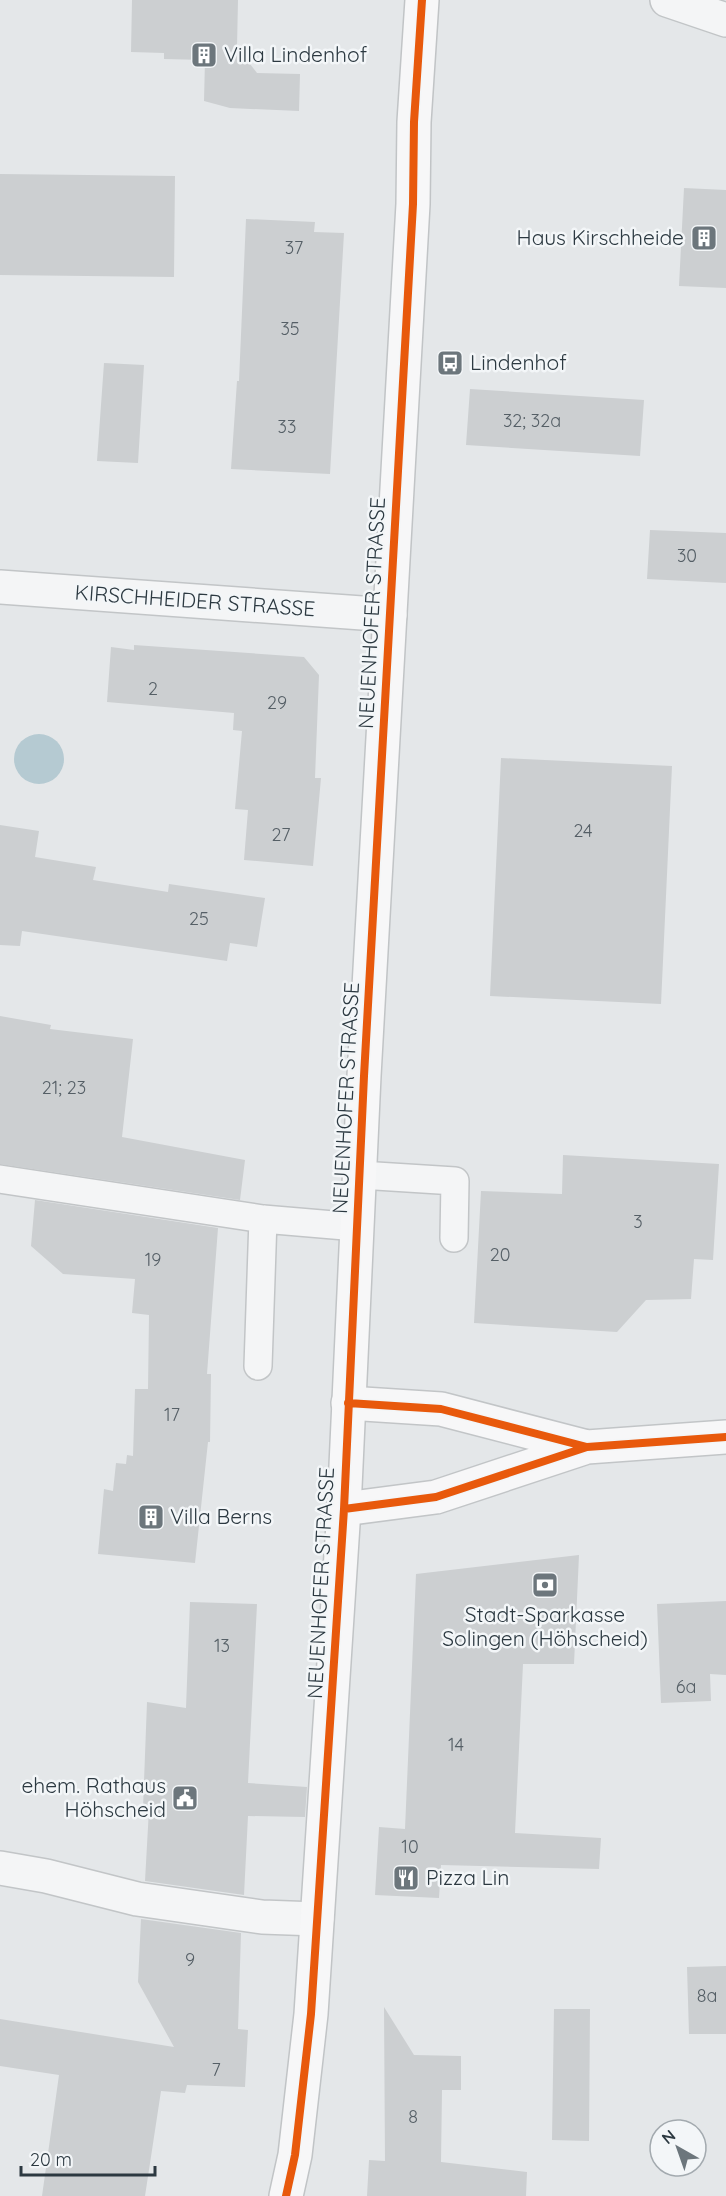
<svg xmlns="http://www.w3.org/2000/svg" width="726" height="2196" viewBox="0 0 726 2196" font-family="Quicksand,sans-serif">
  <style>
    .water { fill: #b5cad2 }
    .building { fill: #cccfd1 }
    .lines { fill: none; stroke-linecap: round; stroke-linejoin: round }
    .service-casing { stroke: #c2c5c7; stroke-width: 30 }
    .minor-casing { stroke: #c2c5c7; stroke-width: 36 }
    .secondary-casing { stroke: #c2c5c7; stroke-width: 36 }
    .primary-casing { stroke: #c1c4c6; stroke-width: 36 }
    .service { stroke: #f4f5f6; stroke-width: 27 }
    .minor { stroke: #f4f5f6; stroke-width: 33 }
    .secondary { stroke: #f7f7f8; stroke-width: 33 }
    .primary { stroke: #f7f7f8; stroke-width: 33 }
    .cycleway-casing { stroke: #f3f6f8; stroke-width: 11 }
    .cycleway { stroke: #e8590c; stroke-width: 8 }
    .labels { text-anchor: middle; stroke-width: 5; stroke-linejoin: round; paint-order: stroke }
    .number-label { font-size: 18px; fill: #555f66 }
    .poi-label { font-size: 21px; fill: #2c3941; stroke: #f3f6f8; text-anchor: start }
    .street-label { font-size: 21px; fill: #2c3941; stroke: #f3f6f8 }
  </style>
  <rect width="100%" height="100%" fill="#e4e7e9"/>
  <path class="water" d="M14 759a25 25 0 1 1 50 0a25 25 0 1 1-50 0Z"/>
  <path class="building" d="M132 0H238L237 47 257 73 300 74 299 111 230 108 204 101 205 60 164 59V53L131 52Z
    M0 174 175 176 174 277 0 275Z
    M684 188 726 190V288L679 286Z
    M246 219 315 222 314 232 344 233 330 474 231 469 237 381H239Z
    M104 363 144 365 138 463 97 461Z
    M470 389 644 400 640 456 466 445Z
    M650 530 726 533V583L647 579Z
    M134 645 304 657 319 675 315 778H321L313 866 244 860 248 810 235 809 242 731 233 730 234 713 107 702 111 647 134 650Z
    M501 758 672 766 661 1004 490 996Z
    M0 825 39 831 35 857 96 867 93 880 168 892 169 884 265 898 257 947 230 943 227 961 22 931 20 946 0 945Z
    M0 1016 51 1025 50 1029 133 1039 122 1137 245 1160 240 1200 0 1164Z
    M563 1155 719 1164 713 1260 694 1259 691 1299 646 1300 617 1332 474 1323 481 1191 562 1194Z
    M35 1200 218 1228 207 1374H211L210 1442H208L195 1563 98 1554 104 1489 113 1491 116 1463 126 1464 127 1455 133 1456 135 1389H148L149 1315 132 1313 135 1279 63 1274 31 1246Z
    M579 1555 574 1664H523L515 1833 601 1838 599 1869 441 1865 439 1898 375 1895 379 1827 405 1829 416 1574Z
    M726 1601V1675L710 1674 711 1701 661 1703 657 1604Z
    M190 1602 257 1604 248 1783 307 1787 305 1817 248 1816 244 1895 145 1881 149 1809 143 1808 147 1702 186 1708Z
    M141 1919 241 1933 238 2029 248 2030 245 2087 187 2085 185 2093 161 2091 145 2196H42L59 2075 0 2066V2019L174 2047 138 1982Z
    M726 1966V2034H689L687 1967Z
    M384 2007 414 2055 461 2056V2090H442L441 2162 527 2172 526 2196H367L369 2160 385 2161Z
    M554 2009H590L589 2141 552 2140Z"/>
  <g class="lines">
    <defs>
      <path id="service" d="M360 1175 455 1181 454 1238
        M0 1179 263 1219 357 1227
        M258 1366 263 1219"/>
      <path id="minor" d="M667 0 726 20
        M0 587 390 615
        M0 1868 46 1876 137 1899 262 1917 317 1919"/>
      <path id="secondary" d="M348 1403 441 1409 587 1447
        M344 1509 436 1497 587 1447 726 1437"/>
      <path id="primary" d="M286 2196 295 2155 311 2014 344 1509 364 1076 413 204 414 122 422 0"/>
    </defs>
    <use href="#service" class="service-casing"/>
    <use href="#minor" class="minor-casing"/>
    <use href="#secondary" class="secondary-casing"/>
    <use href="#primary" class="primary-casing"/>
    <use href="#service" class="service"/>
    <use href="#minor" class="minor"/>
    <use href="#secondary" class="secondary"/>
    <use href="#primary" class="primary"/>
    <defs>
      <path id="cycleway" d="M348 1403 441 1409 587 1447
        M344 1509 436 1497 587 1447 726 1437
        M286 2196 295 2155 311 2014 344 1509 364 1076 413 204 414 122 422 0"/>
    </defs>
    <use href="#cycleway" class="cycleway-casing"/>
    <use href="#cycleway" class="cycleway"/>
  </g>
  <defs>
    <symbol id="building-square" viewBox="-11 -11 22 22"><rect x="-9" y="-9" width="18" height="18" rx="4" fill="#6c767c" stroke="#f3f6f8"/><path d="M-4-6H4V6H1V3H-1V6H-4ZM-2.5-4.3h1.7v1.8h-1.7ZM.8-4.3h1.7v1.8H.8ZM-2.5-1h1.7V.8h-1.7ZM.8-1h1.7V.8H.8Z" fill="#fff"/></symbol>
    <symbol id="bus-square" viewBox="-11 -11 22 22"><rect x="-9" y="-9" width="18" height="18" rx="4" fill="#6c767c" stroke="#f3f6f8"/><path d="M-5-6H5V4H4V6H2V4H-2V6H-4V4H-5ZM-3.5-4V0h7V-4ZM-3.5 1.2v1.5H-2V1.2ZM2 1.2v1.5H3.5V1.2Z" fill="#fff"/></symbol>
    <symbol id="bank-square" viewBox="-11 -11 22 22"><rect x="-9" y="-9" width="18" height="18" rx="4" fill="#6c767c" stroke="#f3f6f8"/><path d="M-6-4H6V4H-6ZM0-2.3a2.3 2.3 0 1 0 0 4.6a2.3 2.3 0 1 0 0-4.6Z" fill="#fff"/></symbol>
    <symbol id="civic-square" viewBox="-11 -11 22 22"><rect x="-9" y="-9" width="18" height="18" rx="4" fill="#6c767c" stroke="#f3f6f8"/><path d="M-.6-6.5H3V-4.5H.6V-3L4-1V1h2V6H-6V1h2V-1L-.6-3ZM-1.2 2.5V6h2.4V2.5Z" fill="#fff"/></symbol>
    <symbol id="restaurant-square" viewBox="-11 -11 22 22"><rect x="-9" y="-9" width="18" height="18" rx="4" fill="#6c767c" stroke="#f3f6f8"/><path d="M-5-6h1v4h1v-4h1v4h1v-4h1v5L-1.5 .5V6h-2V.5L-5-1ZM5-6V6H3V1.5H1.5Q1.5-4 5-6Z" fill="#fff"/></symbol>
  </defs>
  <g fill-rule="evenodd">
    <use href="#building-square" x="189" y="40" width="30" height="30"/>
    <use href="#building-square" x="689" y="223" width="30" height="30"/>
    <use href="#bus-square" x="435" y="348" width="30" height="30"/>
    <use href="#building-square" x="136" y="1502" width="30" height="30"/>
    <use href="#bank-square" x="530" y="1570" width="30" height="30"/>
    <use href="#civic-square" x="170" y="1783" width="30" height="30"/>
    <use href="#restaurant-square" x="391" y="1863" width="30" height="30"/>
  </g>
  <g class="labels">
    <g class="number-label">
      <text x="294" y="254">37</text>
      <text x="290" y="335">35</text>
      <text x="532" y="427">32; 32a</text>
      <text x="287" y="433">33</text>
      <text x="687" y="562">30</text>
      <text x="153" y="695">2</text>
      <text x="277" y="709">29</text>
      <text x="583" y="837">24</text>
      <text x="281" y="841">27</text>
      <text x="199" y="925">25</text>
      <text x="64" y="1094">21; 23</text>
      <text x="638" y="1228">3</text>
      <text x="500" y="1261">20</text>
      <text x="153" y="1266">19</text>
      <text x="172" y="1421">17</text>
      <text x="222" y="1652">13</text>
      <text x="686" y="1693">6a</text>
      <text x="456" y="1751">14</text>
      <text x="410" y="1853">10</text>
      <text x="190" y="1966">9</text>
      <text x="707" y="2002">8a</text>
      <text x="216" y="2076">7</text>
      <text x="413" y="2123">8</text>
    </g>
    <g class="poi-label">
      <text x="224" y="62">Villa Lindenhof</text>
      <text x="684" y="245" text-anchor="end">Haus Kirschheide</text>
      <text x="470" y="370">Lindenhof</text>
      <text x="170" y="1524">Villa Berns</text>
      <text x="545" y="1622" text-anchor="middle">Stadt-Sparkasse<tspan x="545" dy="24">Solingen (Höhscheid)</tspan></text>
      <text x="166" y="1793" text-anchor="end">ehem. Rathaus<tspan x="166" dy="24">Höhscheid</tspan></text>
      <text x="426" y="1885">Pizza Lin</text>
    </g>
    <g class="street-label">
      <text transform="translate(195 601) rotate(4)" y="7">KIRSCHHEIDER STRASSE</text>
      <text transform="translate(372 613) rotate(-87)" y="7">NEUENHOFER STRASSE</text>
      <text transform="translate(346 1098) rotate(-87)" y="7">NEUENHOFER STRASSE</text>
      <text transform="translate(321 1583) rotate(-87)" y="7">NEUENHOFER STRASSE</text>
    </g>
  </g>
  <g transform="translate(678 2148) rotate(320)"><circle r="28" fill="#f3f6f8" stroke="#a3aaaf" stroke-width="1.5"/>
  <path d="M0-4.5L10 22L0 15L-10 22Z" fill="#6c767c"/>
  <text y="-9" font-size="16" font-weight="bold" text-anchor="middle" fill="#2c3941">N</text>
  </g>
  <path d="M21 2166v9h134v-9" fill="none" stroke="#2c3941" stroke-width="3"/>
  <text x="30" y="2166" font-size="18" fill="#2c3941" stroke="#f3f6f8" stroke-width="4.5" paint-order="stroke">20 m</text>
</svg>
